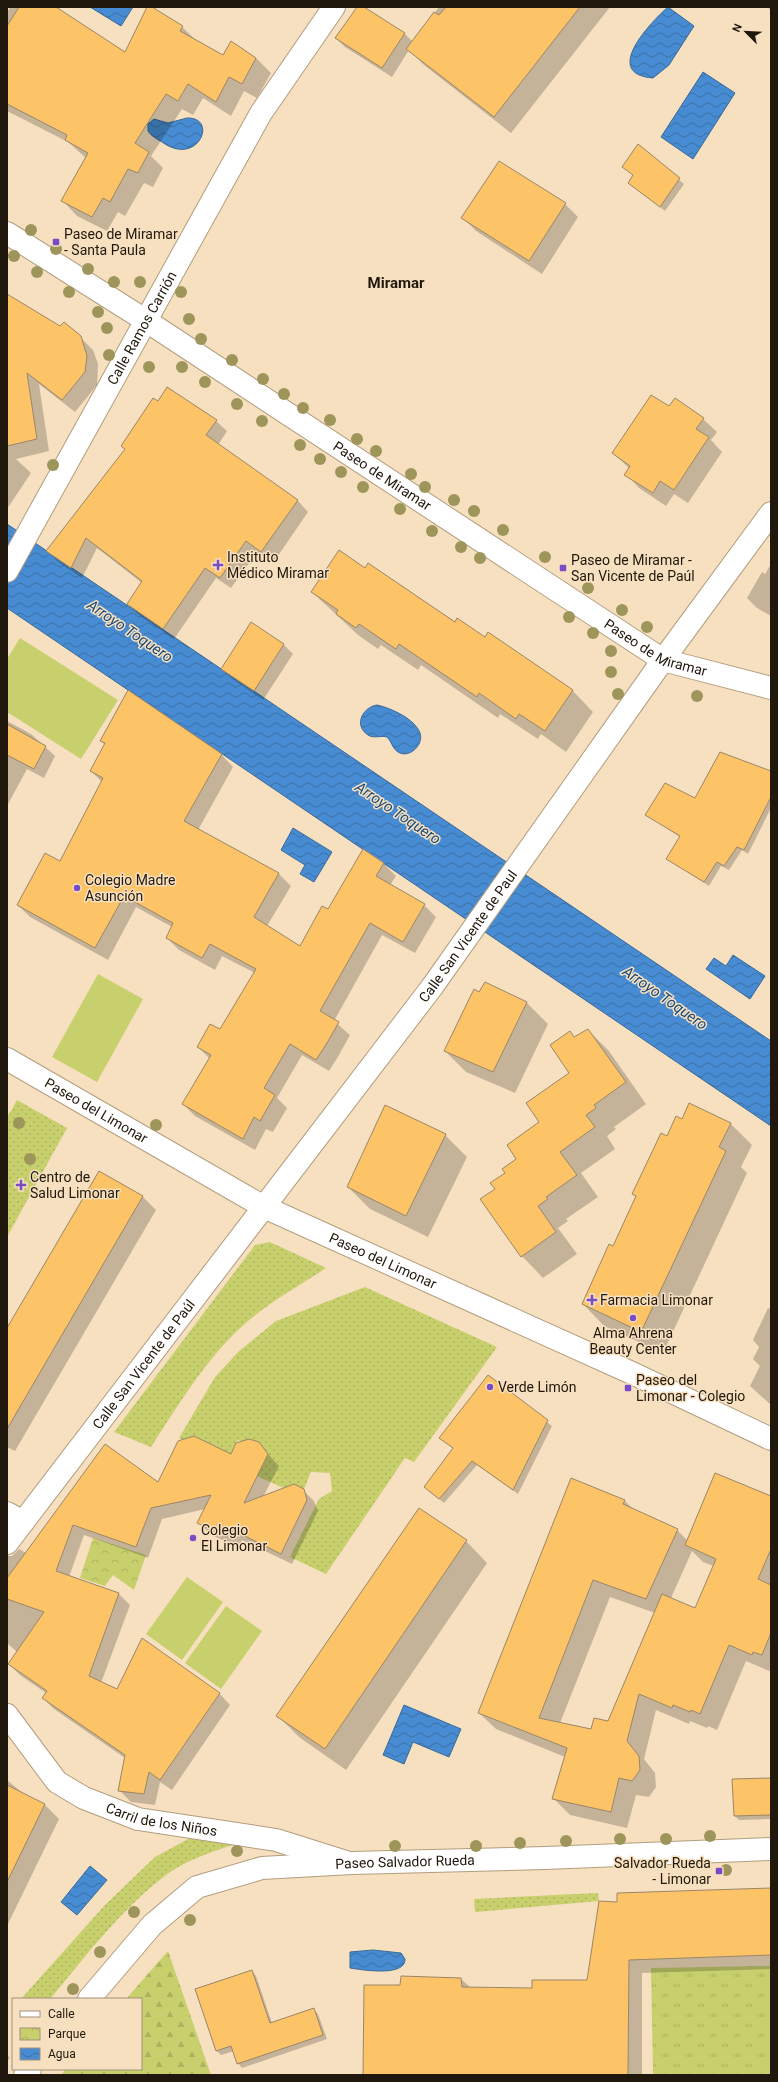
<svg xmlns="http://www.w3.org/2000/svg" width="778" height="2082" viewBox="0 0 778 2082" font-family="Roboto,sans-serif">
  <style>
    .grass { fill: url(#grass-tufts) }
    .forest { fill: url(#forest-firs) }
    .park { fill: url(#park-crowns) }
    .garden { fill: url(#garden-dots) }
    .pitch { fill: #c8d06d }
    .water { fill: url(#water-waves); stroke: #3b6997 }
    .shadow { fill: #0003; fill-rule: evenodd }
    .building { fill: #fdc367; stroke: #9a8668 }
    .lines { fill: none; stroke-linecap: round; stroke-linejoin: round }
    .minor-casing { stroke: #b29d7e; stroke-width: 24 }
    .tertiary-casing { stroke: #b29d7e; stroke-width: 24 }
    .secondary-casing { stroke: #b29d7e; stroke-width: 24 }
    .minor { stroke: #fff; stroke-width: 22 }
    .tertiary { stroke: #fff; stroke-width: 22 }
    .secondary { stroke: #fff; stroke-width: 22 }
    .tree { fill: #9e955b }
    .poi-dot { fill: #794bc4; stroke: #f7e0c0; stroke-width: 1.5 }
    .labels { text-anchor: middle; stroke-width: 3; stroke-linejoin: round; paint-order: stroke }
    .poi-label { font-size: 14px; fill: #20180c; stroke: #f7e0c0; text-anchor: start }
    .street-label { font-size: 14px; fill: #20180c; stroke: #f7e0c0 }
    .neighbourhood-label { font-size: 15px; font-weight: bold; fill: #20180c; stroke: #f7e0c0 }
    .water-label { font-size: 15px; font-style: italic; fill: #184877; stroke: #f7e0c0 }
  </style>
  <defs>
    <pattern id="grass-tufts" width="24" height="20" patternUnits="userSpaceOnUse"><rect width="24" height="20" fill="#c8d06d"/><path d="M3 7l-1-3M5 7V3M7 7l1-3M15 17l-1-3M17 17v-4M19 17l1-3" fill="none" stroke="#acb25d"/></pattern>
    <pattern id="forest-firs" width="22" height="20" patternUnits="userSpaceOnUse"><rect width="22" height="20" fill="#c8d06d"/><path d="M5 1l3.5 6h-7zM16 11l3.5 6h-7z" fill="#acb25d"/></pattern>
    <pattern id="park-crowns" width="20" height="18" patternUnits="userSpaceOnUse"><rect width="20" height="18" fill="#c8d06d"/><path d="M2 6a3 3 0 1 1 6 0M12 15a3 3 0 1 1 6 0" fill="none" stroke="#acb25d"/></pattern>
    <pattern id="garden-dots" width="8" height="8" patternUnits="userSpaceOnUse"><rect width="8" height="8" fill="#c8d06d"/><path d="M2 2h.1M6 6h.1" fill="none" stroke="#acb25d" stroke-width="1.8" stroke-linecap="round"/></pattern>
    <pattern id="water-waves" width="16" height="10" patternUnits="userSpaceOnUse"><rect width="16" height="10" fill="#478cd2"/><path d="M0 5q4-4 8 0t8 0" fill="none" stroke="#3b71a9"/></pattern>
  </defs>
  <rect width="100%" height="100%" fill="#f7e0c0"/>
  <path class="grass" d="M771 1966V2075H653L651 1968Z"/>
  <path class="forest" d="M168 1951 211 2075H61L66 2069H141V1999H126Z"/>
  <path class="park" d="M93 1538 146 1555 134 1590 113 1575 105 1586 80 1578Z"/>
  <path class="garden" d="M17 1100 67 1128 7 1237V1126L8 1116Z
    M270 1242 326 1268C305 1282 282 1295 262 1310 214 1345 183 1398 151 1447L114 1432 255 1245Z
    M365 1287 497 1347 414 1462 405 1458 326 1574 290 1557 319 1499 332 1491 330 1473 311 1472 304 1489H286L257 1476 268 1455 264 1453 258 1442 249 1439 242 1442 238 1440 227 1461 206 1447 203 1440 194 1436 187 1438 185 1441 179 1438 215 1377 238 1352 276 1321Z
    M190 1838 235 1844C212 1852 186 1860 166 1875 121 1909 86 1956 50 1999H21L105 1905 155 1857Z
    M598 1893 599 1901 475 1912 474 1899Z"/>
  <path class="pitch" d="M20 638 118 700 81 759 7 712V659Z
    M98 974 143 999 97 1082 52 1057Z
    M187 1577 223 1602 182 1660 146 1634Z
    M226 1606 262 1631 221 1689 185 1663Z"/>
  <path class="water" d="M90 7H133L121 26Z
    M668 7 694 26 669 65 653 78C601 74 651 22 668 7Z
    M703 72 735 93 693 159 661 137Z
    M187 118C219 117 198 168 162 142 157 139 151 136 148 131V124L154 119 168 123Z
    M7 524 771 1041V1126L7 608Z
    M377 705C391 708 415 719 420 733 424 745 409 759 398 752 392 748 392 742 387 737 381 735 374 739 368 735 353 725 363 707 377 705Z
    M293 828 332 852 314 882 300 874 305 865 281 850Z
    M733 955 765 976 750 999 706 969 714 958 726 966Z
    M404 1705 461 1729 449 1757 413 1742 404 1764 383 1755Z
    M90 1866 107 1880 77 1915 61 1902Z
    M373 1950 401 1953 405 1959C406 1977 362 1970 350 1968V1952Z"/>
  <path class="shadow" d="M10 7H54L125 53 150 7 182 27 198 42 223 57 232 43 256 58 271 73 257 98 244 91 231 116 203 98 193 115 182 109 151 156 163 168 153 187 144 183 125 216 118 212 107 231 77 216 63 201 86 158 68 142 7 111V13Z
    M358 7H363L405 34 413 42 439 7H610L511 133 424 65 409 50 392 77 345 47 336 38Z
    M768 7H771V12Z
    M638 146 684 184 665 211 629 183 634 176Z
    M565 204 578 217 542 274 476 231 462 217Z
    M7 295 60 328 80 337 93 350 98 364 97 385 75 412 39 384 49 451 16 459 31 473 7 509Z
    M158 402 216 421 227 431 218 445 298 501 308 512 273 563 257 552 231 588 216 578 174 639 139 615 128 604 142 583 97 548 82 578 58 562 47 551 126 450Z
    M669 408 703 419 717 432 711 440 722 452 688 503 674 494 666 506 639 488 626 474 629 468 613 453Z
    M771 564V616L757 608 747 598 762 572 765 574Z
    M365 569 572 690 593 712 566 752 541 734 538 739 500 714 498 718 421 665 418 670 381 645 378 649 358 635 312 592Z
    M251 624 284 645 293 654 263 700 231 678 222 669Z
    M7 721 31 734 55 756 44 778 27 769 7 806Z
    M101 741 221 754 233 767 198 830 279 874 291 886 267 926 301 947 328 910 363 850 384 864 396 876 390 885 424 905 436 917 415 953 382 935 334 1021 350 1035 339 1055 329 1071 302 1055 277 1098 287 1108 273 1132 266 1129 255 1150 195 1116 183 1104 210 1059 198 1047 220 1031 255 973 222 956 215 970 179 950 167 938 172 927 136 907 108 960 30 917 18 905 60 862 102 782 91 771 105 745Z
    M771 772V808L748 854 742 850 729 870 721 866 709 886 668 859 680 837 647 815Z
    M485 983 527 1003 548 1024 515 1093 466 1072 445 1051Z
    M588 1030 609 1051 646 1104 614 1127 616 1129 607 1136 615 1149 581 1173 598 1197 566 1219 568 1221 558 1228 577 1254 543 1278 522 1256 496 1189 518 1159 570 1073 575 1038Z
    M386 1106 445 1135 467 1157 428 1237 370 1209 348 1187Z
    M682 1120 730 1123 752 1145 741 1167 747 1173 663 1353 604 1326 583 1304 613 1247 637 1197 633 1193Z
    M99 1173 143 1197 156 1210 15 1451 7 1447V1329Z
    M768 1308 771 1309V1405L750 1386 760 1366 753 1359 759 1347 753 1340Z
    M488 1376 552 1426 518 1494 477 1465 444 1503 430 1492 454 1449 441 1438Z
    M258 1443 279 1466 263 1497 303 1490 314 1501 318 1511 292 1564 242 1540 238 1548 210 1534 199 1523 205 1509 162 1519 148 1558 84 1535 69 1577 119 1594 130 1605 101 1683 118 1690 219 1693 230 1705 172 1790 160 1782 155 1805 131 1802 119 1790 125 1758 54 1709 43 1698 46 1693 20 1675 9 1664 17 1652 7 1643V1556H12L19 1549 26 1553 105 1445 158 1483 231 1455Z
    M624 1500 634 1510 677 1530 688 1541 771 1501V1669L769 1671 746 1661 717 1730 708 1726 707 1728 690 1721 689 1724 656 1710 644 1759 655 1773 656 1787 649 1797 636 1795 627 1828 570 1815 554 1799 565 1757 496 1729 479 1713ZM692 1551 703 1562 714 1566 696 1609 671 1598ZM610 1597 655 1613 608 1723 592 1730 560 1723Z
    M466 1541 487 1563 346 1770 299 1737 278 1716Z
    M771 1779V1819L739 1820 735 1816Z
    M7 1780 25 1795 45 1805 59 1819 7 1926Z
    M771 1889V1969L642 1973V2075H364L401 1986 461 1979 471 1988 533 1989 588 1981 618 1903Z
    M252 1971 256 1976 272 2023 314 2010 318 2014 327 2039 242 2068 238 2063 234 2051 221 2055 217 2051 196 1989Z
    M7 2055 10 2058 7 2061Z"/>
  <path class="building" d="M19 7H56L125 52 147 7H152L183 26 180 31 223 55 231 41 256 58 242 84 229 77 216 102 188 84 178 101 166 94 135 143 149 152 138 173 128 169 110 202 103 198 92 217 61 201 88 153 65 140 67 135 7 104V26Z
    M357 7H364L405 33 382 68 335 38Z
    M446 7H580L494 117 406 49 434 12 439 15Z
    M638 144 680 178 660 207 628 183 633 175 622 167Z
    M499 161 566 203 529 261 461 218Z
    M7 294 60 326 64 322 81 336 87 356 85 372 62 400 27 373 37 439 7 446Z
    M167 387 217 420 206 435 298 500 261 552 246 541 220 578 205 568 163 629 127 604 142 581 86 538 71 568 46 551 125 449 121 446 153 398 158 401Z
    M651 395 669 406 675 398 704 418 696 429 709 437 674 490 660 481 653 493 624 475 630 466 612 453Z
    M339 550 365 568 368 563 455 622 457 618 485 637 488 632 573 690 545 731 519 714 516 719 479 693 477 697 399 644 396 649 359 624 356 628 336 614 338 610 311 592Z
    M251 622 284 644 254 691 221 669Z
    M128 690 222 754 184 821 279 873 254 917 300 946 322 906 328 909 363 849 384 863 376 876 425 904 403 942 370 923 320 1011 339 1022 327 1043 316 1060 290 1044 264 1088 275 1095 260 1121 254 1117 243 1139 182 1104 211 1055 197 1047 210 1024 220 1029 256 969 210 944 202 958 166 938 173 923 124 896 95 948 17 905 45 853 60 861 103 778 90 771 105 743 100 741Z
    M7 724 46 746 34 769 7 755Z
    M720 752 771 771V797L744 850 737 847 724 866 717 862 704 882 666 859 680 836 645 815 665 783 695 798Z
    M485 982 527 1002 493 1072 444 1051 474 989 479 992Z
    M588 1029 626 1082 594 1105 596 1108 586 1115 595 1127 560 1152 577 1175 546 1197 548 1199 538 1206 556 1232 521 1257 480 1199 495 1189 490 1183 505 1173 502 1169 516 1159 507 1145 539 1122 526 1103 569 1073 550 1045 570 1031 574 1037Z
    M689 1103 731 1123 719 1147 726 1151 641 1332 582 1304 609 1244 613 1246 636 1196 632 1194 661 1133 667 1136 676 1116 682 1119Z
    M385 1105 446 1134 406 1216 347 1187Z
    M99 1171 143 1196 7 1429V1328Z
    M488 1375 548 1420 513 1490 472 1461 439 1499 424 1487 453 1448 439 1438Z
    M194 1436 231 1454 236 1443 249 1439 259 1442 268 1454 244 1503 294 1484 304 1489 307 1500 281 1554 231 1529 227 1537 197 1523 211 1495 151 1508 136 1547 73 1525 56 1571 119 1593 89 1676 117 1689 142 1638 220 1693 160 1780 149 1772 144 1794 118 1791 125 1755 42 1698 47 1691 8 1664 44 1612 7 1599V1578L105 1444 158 1482 178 1441Z
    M715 1473 771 1496V1549L758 1579 771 1585V1633L762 1655 753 1652 752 1655 729 1645 700 1714 691 1710 690 1712 673 1705 672 1708 639 1694 627 1741 639 1756 640 1770 632 1781 619 1778 611 1812 552 1799 567 1748 478 1713 571 1478 625 1500 623 1504 678 1529 646 1599 593 1580 539 1718 591 1729 594 1718 608 1721 662 1594 695 1608 716 1559 685 1545Z
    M419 1508 467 1540 325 1749 276 1716Z
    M771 1778V1815L734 1816 732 1779Z
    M7 1785 45 1804 7 1882Z
    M771 1888V1955L629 1960 628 2075H363L364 1985H400L401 1976 461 1978 462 1987 532 1988V1980H587L599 1901 617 1902V1893Z
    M252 1970 270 2023 314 2008 323 2035 237 2064 231 2046 216 2051 195 1989Z"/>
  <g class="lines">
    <defs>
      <g id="minor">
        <path id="s1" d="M7 571 261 113 334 7"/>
        <path d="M7 1513 23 1522"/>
        <path id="s2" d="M7 1715 57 1782 84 1798 138 1819 276 1840 349 1863"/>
      </g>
      <g id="tertiary">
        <path id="s3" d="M7 1543 432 987 663 660 771 513"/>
      </g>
      <g id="secondary">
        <path id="s4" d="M7 233 145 320 663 660 771 688"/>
        <path id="s5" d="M7 1059 264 1207 634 1374 771 1439"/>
        <path id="s6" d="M89 1999 152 1925 197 1887 262 1868 352 1863 545 1858 771 1849"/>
        <path d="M25 2075 30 2069"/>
      </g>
    </defs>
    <use href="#minor" class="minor-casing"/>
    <use href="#tertiary" class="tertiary-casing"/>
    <use href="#secondary" class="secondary-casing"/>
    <use href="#minor" class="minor"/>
    <use href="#tertiary" class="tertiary"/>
    <use href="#secondary" class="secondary"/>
  </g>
  <g class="tree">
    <circle cx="31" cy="230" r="6"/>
    <circle cx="56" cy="249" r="6"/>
    <circle cx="14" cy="256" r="6"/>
    <circle cx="88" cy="269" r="6"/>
    <circle cx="37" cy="272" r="6"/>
    <circle cx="114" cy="282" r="6"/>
    <circle cx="140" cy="282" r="6"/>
    <circle cx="69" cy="292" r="6"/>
    <circle cx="181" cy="292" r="6"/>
    <circle cx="98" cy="312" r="6"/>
    <circle cx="189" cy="319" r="6"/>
    <circle cx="107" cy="328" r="6"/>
    <circle cx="201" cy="339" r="6"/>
    <circle cx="109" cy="355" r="6"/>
    <circle cx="232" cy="360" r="6"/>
    <circle cx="149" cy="367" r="6"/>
    <circle cx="182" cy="367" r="6"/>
    <circle cx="263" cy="379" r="6"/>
    <circle cx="205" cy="382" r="6"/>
    <circle cx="284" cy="394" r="6"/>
    <circle cx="237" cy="404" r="6"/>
    <circle cx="303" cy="408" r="6"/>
    <circle cx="330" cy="420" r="6"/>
    <circle cx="262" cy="421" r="6"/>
    <circle cx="357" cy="439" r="6"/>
    <circle cx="300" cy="445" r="6"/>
    <circle cx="376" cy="451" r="6"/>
    <circle cx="320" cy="459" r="6"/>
    <circle cx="53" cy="465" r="6"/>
    <circle cx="341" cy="472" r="6"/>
    <circle cx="411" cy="474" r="6"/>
    <circle cx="363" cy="487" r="6"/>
    <circle cx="425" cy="487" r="6"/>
    <circle cx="454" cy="500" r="6"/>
    <circle cx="400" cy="509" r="6"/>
    <circle cx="474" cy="511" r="6"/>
    <circle cx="503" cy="530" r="6"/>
    <circle cx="432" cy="531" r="6"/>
    <circle cx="461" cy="547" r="6"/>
    <circle cx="545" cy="557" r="6"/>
    <circle cx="480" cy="558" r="6"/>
    <circle cx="588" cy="588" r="6"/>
    <circle cx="622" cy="610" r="6"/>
    <circle cx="569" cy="617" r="6"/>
    <circle cx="647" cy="627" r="6"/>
    <circle cx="593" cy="633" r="6"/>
    <circle cx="611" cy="651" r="6"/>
    <circle cx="611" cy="672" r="6"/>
    <circle cx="618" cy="694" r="6"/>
    <circle cx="697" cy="696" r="6"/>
    <circle cx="19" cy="1123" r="6"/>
    <circle cx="156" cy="1125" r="6"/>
    <circle cx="30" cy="1159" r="6"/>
    <circle cx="710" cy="1836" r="6"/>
    <circle cx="620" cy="1839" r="6"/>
    <circle cx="666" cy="1839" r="6"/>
    <circle cx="566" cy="1841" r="6"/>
    <circle cx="520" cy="1843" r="6"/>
    <circle cx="395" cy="1846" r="6"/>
    <circle cx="476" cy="1846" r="6"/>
    <circle cx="237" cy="1851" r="6"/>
    <circle cx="726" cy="1870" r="6"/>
    <circle cx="134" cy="1912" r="6"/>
    <circle cx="190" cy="1920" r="6"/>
    <circle cx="100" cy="1952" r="6"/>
    <circle cx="73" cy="1989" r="6"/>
  </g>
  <g class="poi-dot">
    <rect x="52" y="238" width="8" height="8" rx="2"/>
    <path d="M216 559h4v4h4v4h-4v4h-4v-4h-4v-4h4z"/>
    <rect x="559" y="564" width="8" height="8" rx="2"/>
    <circle cx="77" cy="888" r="4"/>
    <path d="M19 1179h4v4h4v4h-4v4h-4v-4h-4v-4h4z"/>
    <path d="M590 1294h4v4h4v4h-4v4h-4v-4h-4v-4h4z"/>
    <circle cx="633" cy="1318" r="4"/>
    <circle cx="490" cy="1387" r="4"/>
    <rect x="624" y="1384" width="8" height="8" rx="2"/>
    <circle cx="193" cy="1538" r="4"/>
    <rect x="715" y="1867" width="8" height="8" rx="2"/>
  </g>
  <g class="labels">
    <g class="poi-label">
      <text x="64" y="239">Paseo de Miramar<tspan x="64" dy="16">- Santa Paula</tspan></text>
      <text x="227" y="562">Instituto<tspan x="227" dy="16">Médico Miramar</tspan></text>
      <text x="571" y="565">Paseo de Miramar -<tspan x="571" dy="16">San Vicente de Paúl</tspan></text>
      <text x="85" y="885">Colegio Madre<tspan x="85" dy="16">Asunción</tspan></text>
      <text x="30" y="1182">Centro de<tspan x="30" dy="16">Salud Limonar</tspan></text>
      <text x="600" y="1305">Farmacia Limonar</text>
      <text x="633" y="1338" text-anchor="middle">Alma Ahrena<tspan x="633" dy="16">Beauty Center</tspan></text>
      <text x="636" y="1385">Paseo del<tspan x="636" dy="16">Limonar - Colegio</tspan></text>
      <text x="498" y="1392">Verde Limón</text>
      <text x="201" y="1535">Colegio<tspan x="201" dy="16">El Limonar</tspan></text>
      <text x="711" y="1868" text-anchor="end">Salvador Rueda<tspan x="711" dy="16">- Limonar</tspan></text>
    </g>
    <g class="street-label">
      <text dy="5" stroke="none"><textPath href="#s1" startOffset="278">Calle Ramos Carrión</textPath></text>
      <text dy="5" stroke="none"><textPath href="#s4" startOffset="447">Paseo de Miramar</textPath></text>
      <text dy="5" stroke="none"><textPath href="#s4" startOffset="771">Paseo de Miramar</textPath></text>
      <text dy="5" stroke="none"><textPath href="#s3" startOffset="762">Calle San Vicente de Paul</textPath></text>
      <text dy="5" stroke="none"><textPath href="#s5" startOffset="103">Paseo del Limonar</textPath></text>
      <text dy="5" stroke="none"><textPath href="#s5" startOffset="427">Paseo del Limonar</textPath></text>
      <text dy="5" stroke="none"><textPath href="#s3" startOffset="225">Calle San Vicente de Paúl</textPath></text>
      <text dy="5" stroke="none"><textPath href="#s2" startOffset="196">Carril de los Niños</textPath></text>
      <text dy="5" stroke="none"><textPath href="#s6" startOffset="367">Paseo Salvador Rueda</textPath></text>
    </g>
    <g class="neighbourhood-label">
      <text x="396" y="288">Miramar</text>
    </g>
    <g class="water-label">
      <text transform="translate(130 631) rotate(34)" y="5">Arroyo Toquero</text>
      <text transform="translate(398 813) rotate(34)" y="5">Arroyo Toquero</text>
      <text transform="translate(665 998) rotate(35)" y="5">Arroyo Toquero</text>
    </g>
  </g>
  <rect width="778" height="2082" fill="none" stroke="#20180c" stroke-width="16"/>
  <rect x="12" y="1998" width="130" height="72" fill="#f7e0c0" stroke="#a19078"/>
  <rect x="20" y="2011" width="20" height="6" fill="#ffffff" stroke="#a19078"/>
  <text x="48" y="2018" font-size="12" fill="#20180c">Calle</text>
  <rect x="20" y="2028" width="20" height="12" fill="url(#park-crowns)" stroke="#a19078"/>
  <text x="48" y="2038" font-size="12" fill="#20180c">Parque</text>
  <rect x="20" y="2048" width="20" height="12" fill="url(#water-waves)" stroke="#a19078"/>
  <text x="48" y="2058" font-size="12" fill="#20180c">Agua</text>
  <g transform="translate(746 32) rotate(294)" stroke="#f7e0c0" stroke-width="3" paint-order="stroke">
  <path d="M0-3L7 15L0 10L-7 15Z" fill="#20180c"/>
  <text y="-6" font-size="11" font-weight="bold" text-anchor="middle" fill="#20180c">N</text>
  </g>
</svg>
